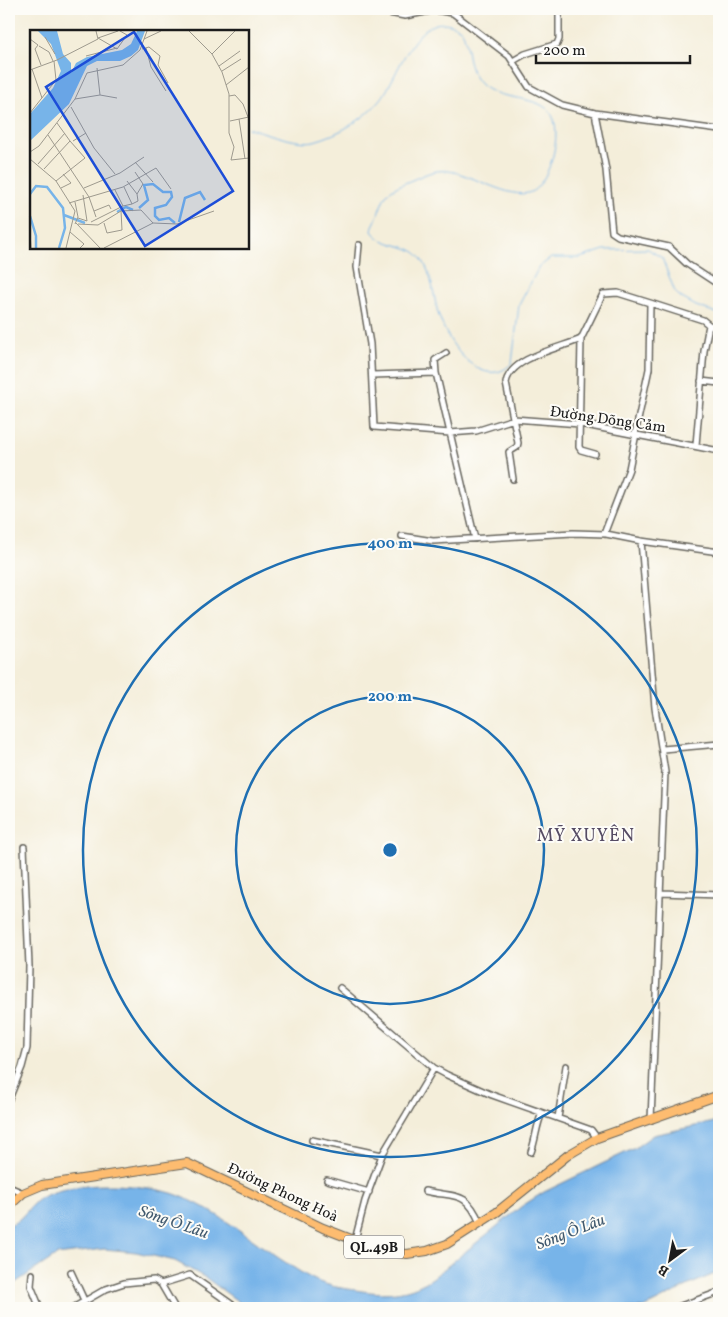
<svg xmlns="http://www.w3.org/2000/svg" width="728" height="1317" viewBox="0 0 728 1317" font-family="Vollkorn,serif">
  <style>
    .water { fill: #77b4e9; stroke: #4a6882 }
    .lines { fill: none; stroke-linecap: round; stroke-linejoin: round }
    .stream { stroke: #77b4e9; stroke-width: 1 }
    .street-casing { stroke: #68665e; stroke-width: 8 }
    .primary-casing { stroke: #68665e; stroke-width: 10 }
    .street { stroke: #fff; stroke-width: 5 }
    .primary { stroke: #fdbc70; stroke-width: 8 }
    .ring { fill: none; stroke: #1f6fb2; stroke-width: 2.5 }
    .labels { text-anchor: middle; stroke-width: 4; stroke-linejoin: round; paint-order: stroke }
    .shield { fill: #fdfcf7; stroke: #605f5e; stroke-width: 1 }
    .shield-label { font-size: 14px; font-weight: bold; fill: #1c1c1c }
    .street-label { font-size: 15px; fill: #1c1c1c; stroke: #fdfcf7 }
    .water-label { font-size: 16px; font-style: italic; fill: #40596e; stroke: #fdfcf7 }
    .quarter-label { font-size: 18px; letter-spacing: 1px; fill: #564c64; stroke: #fdfcf7 }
    .inset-river { fill: none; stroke: #77b4e9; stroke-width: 2.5 }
    .inset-road { fill: none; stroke: #9e9a8e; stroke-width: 1 }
    .view { fill: #1d4ed8; fill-opacity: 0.15; stroke: #1d4ed8; stroke-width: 2.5 }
    .inset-edge { fill: none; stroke: #1c1c1c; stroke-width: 2.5 }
    .centre { fill: #1f6fb2; stroke: #fdfcf7; stroke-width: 2.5 }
    .ring-label { font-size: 15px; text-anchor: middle; font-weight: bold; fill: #1f6fb2; stroke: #fdfcf7; stroke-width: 4; stroke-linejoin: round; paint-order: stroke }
  </style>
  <rect width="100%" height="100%" fill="#fdfcf7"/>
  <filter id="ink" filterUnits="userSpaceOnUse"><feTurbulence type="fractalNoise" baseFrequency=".02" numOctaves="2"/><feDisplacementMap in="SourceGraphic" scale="10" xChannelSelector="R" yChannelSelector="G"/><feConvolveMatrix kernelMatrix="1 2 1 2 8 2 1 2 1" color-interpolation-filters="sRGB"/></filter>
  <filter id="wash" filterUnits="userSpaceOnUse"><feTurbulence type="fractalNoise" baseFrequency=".0096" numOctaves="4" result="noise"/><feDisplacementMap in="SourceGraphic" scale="20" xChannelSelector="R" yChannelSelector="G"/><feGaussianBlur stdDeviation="1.12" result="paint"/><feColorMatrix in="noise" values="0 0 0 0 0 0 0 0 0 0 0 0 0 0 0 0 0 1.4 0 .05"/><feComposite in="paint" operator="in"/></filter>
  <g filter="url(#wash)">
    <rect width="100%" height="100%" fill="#f4eeda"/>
    <path class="water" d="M719 1121V1272L689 1285 644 1308 514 1306 511 1308H247L206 1278 175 1261 136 1252 104 1249 57 1255 9 1287V1225C22 1222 29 1205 40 1198 71 1181 130 1183 164 1191 207 1201 250 1240 288 1264 299 1271 312 1280 325 1284 336 1288 350 1289 362 1291 389 1295 411 1293 434 1277L522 1206 544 1192 635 1148 653 1135Z"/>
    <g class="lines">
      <path class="stream" d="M248 128C265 132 297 145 314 141 340 134 365 119 381 99 399 76 418 0 462 30 469 47 466 65 477 80 492 101 527 94 546 108 567 123 551 182 531 192 511 201 470 173 448 171 434 169 424 175 412 180 403 184 393 187 386 195 381 203 378 217 373 226L372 231C383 248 409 242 421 258 433 275 433 295 438 313 445 335 460 360 481 370 493 375 504 372 512 363L519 305 539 267 551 258H580L604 250 648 249 662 258 675 292 680 297 696 306 719 314"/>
    </g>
  </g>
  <g filter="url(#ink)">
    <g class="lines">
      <defs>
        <path id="street" d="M367 9 405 16 435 10 453 13 509 56 529 87 562 105 595 113 719 130
          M513 61 525 54 557 44 559 39V9
          M595 113 606 170 612 232 618 236 669 247 687 264 719 285
          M359 245 357 267 370 344 374 427 450 433 476 431 514 419 580 424 719 451
          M709 325 719 328
          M581 339 579 447 581 450 595 454
          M446 353 435 360 436 373 475 539
          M372 375 436 373
          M701 381 719 383
          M635 434 649 369 650 303 703 320 709 325 704 351 696 445
          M513 479 509 452 517 447 518 443 506 383C510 357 561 348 581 339L603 294 618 293 650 303
          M604 534 629 469 636 434
          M402 536 433 541 573 533 606 534 641 541 719 552
          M641 541 655 708 665 772 651 1120
          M663 749 719 744
          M661 893 719 895
          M340 988 434 1068 447 1075 492 1095 591 1130 597 1138
          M9 1099 22 1067 27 1048 29 966 24 847
          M558 1118 566 1066
          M312 1140 382 1155
          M531 1152C536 1139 536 1126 542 1113
          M327 1180 369 1192
          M9 1187 23 1193
          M425 1191C456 1198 466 1190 480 1223
          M355 1240 365 1201 382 1155 434 1068
          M71 1272 84 1300
          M32 1274 31 1286 40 1308
          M161 1284 190 1275 237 1308
          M73 1308 106 1289 124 1283 154 1280 161 1284 175 1308
          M675 1308 719 1292"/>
        <path id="primary" d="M9 1206 23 1193 42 1185 187 1163 323 1228 364 1244 387 1252 407 1254 427 1251 447 1244 497 1212 568 1155 597 1138 719 1095"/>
      </defs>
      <use href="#street" class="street-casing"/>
      <use href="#primary" class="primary-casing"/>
      <use href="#street" class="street"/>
      <use href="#primary" class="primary"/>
    </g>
  </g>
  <g class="ring">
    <circle cx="390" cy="850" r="154"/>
    <circle cx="390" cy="850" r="307"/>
  </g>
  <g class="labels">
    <rect class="shield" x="344" y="1235.5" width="60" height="23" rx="4"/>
    <g class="shield-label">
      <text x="374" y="1252">QL.49B</text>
    </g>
    <g class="street-label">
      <text transform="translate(608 419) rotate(8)" y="5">Đường Dõng Cảm</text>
      <text transform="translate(283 1192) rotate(25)" y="5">Đường Phong Hoà</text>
    </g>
    <g class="water-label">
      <text transform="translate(174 1221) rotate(19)" y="6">Sông Ô Lâu</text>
      <text transform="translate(570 1231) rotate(-21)" y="6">Sông Ô Lâu</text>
    </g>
    <g class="quarter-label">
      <text x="586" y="841">MỸ XUYÊN</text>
    </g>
  </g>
  <g transform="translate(30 30)">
    <rect width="219" height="219" fill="#f4eeda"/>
    <path d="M8 1H27L33 24 41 33V43L46 33 57 27 92 20 101 14 107 1H115L108 20 101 26 90 31H67L57 36 39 74 0 111V84L23 58 31 41 21 14Z" fill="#77b4e9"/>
    <path class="inset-river" d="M0 164 6 156 17 157 33 178 35 198 29 218M109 178 118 170 114 155 123 154 133 162H141L142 167 136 175 125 178V186L129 190 139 188 145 193M87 182 96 177 103 180M34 185 55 193M0 186 6 206V218M149 192 155 168 170 162 175 170"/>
    <path class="inset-road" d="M159 1 182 24 192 42 199 64V103L204 117 201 130 219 128M15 7 25 24M68 8 87 19 97 5 90 1M68 8 88 1M0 9 8 15 5 19 11 35M114 9 131 1M9 16 19 22 23 31M116 18 121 37 136 61M112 19 119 17 130 26 128 35 138 53M182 24 205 1M56 26 87 18M189 36 210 21M67 38 70 65M2 39 12 68M0 40 27 30 68 9 66 1M192 41 211 29M196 55 219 37M199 66 205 65 213 74 218 87M45 69 70 65 87 68M41 77 64 118 85 144M0 83 26 50 24 31M209 89 215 129M200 91 219 87M18 105 59 167 66 187M43 111 56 103M0 122 9 116 45 69 57 43 93 35 110 20 117 1M0 129 26 151 45 181 36 218M105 132 123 152M8 134 35 103M14 139 40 111 27 93M26 151 55 128 40 111M97 151 107 164M31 158 41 153 33 144M54 158 90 143 114 127M85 160 93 176 102 174 94 157M39 173 93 157 126 138 141 159M102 174 108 171 107 164 113 154 105 142M64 181 79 175 81 179M48 188 57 191 53 165M61 192 93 176M46 193 70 218M74 193 77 203 92 200 91 181M45 194 48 187 45 172M48 194 68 195 91 181 111 180 123 193M0 202 1 218M40 202 54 214 50 218M74 218 123 193 147 194 184 181"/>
    <path class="view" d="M104 2 203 161 115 216 16 57Z"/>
    <rect width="219" height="219" class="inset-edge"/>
  </g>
  <circle cx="390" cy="850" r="8" class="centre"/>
  <g class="ring-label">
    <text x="390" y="548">400 m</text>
    <text x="390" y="701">200 m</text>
  </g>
  <rect width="728" height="1317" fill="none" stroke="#fdfcf7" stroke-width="30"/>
  <g transform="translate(670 1260) rotate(212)" stroke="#fdfcf7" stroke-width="4" paint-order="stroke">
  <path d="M0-4L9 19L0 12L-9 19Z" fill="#1c1c1c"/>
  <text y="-8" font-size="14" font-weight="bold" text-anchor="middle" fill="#1c1c1c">B</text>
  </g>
  <path d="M536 55v8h154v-8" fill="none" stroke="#1c1c1c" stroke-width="2.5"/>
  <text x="543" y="55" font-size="15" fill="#1c1c1c" stroke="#fdfcf7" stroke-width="4" paint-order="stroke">200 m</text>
</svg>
